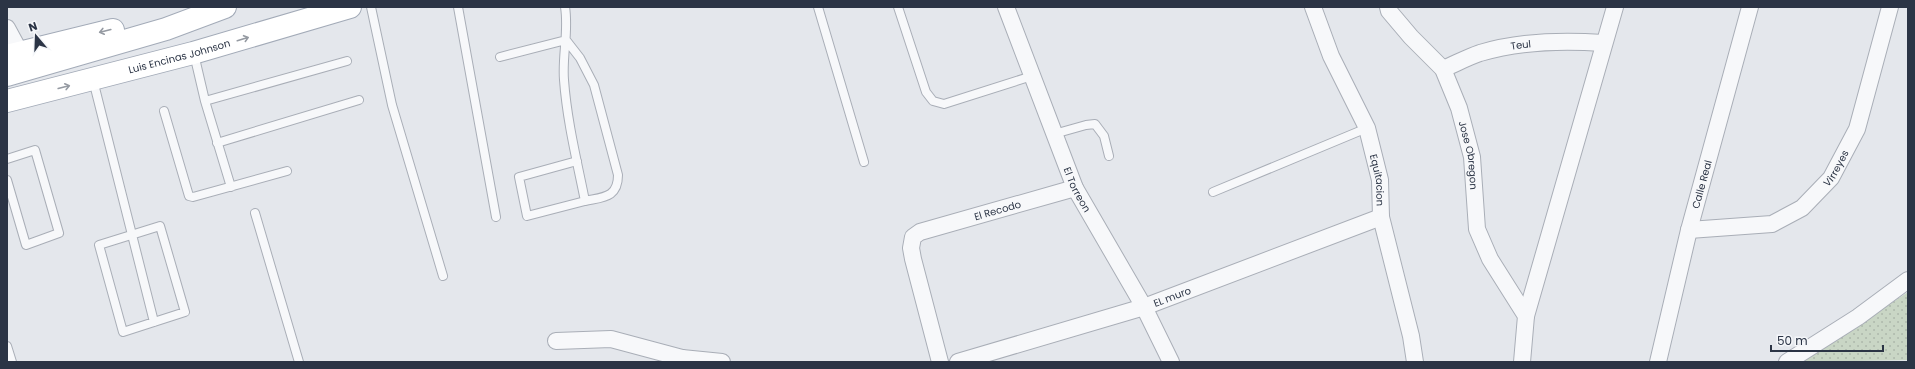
<svg xmlns="http://www.w3.org/2000/svg" width="1915" height="369" viewBox="0 0 1915 369" font-family="Poppins,sans-serif">
  <style>
    .park { fill: url(#park-dots) }
    .lines { fill: none; stroke-linecap: round; stroke-linejoin: round }
    .lane-casing { stroke: #a9aeb7; stroke-width: 10 }
    .street-casing { stroke: #a9aeb7; stroke-width: 18 }
    .primary-casing { stroke: #a3abb8; stroke-width: 24 }
    .lane { stroke: #f7f8fa; stroke-width: 8 }
    .street { stroke: #f7f8fa; stroke-width: 16 }
    .primary { stroke: #fff; stroke-width: 22 }
    .oneway { stroke: #959aa2 }
    .labels { text-anchor: middle; stroke-width: 3.5; stroke-linejoin: round; paint-order: stroke }
    .street-label { font-size: 10px; fill: #2b3445; stroke: #f4f6f9 }
  </style>
  <defs>
    <pattern id="park-dots" width="8" height="8" patternUnits="userSpaceOnUse"><rect width="8" height="8" fill="#c9d6c5"/><path d="M2 2h.1M6 6h.1" fill="none" stroke="#adb8ab" stroke-width="1.8" stroke-linecap="round"/></pattern>
  </defs>
  <rect width="100%" height="100%" fill="#e4e7ec"/>
  <path class="park" d="M1908 292V360L1803 362Z"/>
  <g class="lines">
    <defs>
      <path id="lane" d="M371 7 392 105 443 276
        M458 7 496 217
        M565 7C569 31 562 56 564 80 567 121 577 161 585 201L527 216 519 177 577 161
        M818 7 864 162
        M898 7 926 92 933 101 944 104 1032 76
        M194 54 205 101 231 187
        M500 57 566 40 580 58 594 85 618 175C618 198 603 197 585 201
        M93 80 154 322
        M205 101 347 61
        M164 111 189 196 193 197 287 171
        M1054 134 1086 125 1095 124 1104 136 1109 156
        M217 143 359 100
        M7 159 35 150 59 233 26 245 7 180
        M1213 192 1367 128
        M255 213 299 362
        M160 226 185 312 123 332 99 245Z
        M7 346 12 362"/>
      <g id="street">
        <path id="s1" d="M1006 7 1075 188 1144 307 1171 362"/>
        <path id="s2" d="M1313 7 1331 56 1367 128 1380 180 1381 217 1411 336 1415 362"/>
        <path id="s3" d="M1388 7 1389 11 1411 37 1443 69 1459 108 1472 157 1477 229 1490 259 1526 316 1522 362"/>
        <path d="M7 28 20 52"/>
        <path id="s4" d="M1443 69C1455 64 1468 57 1480 53 1520 41 1562 40 1603 43"/>
        <path id="s5" d="M1689 230 1772 224 1802 208 1831 178 1857 129 1890 7"/>
        <path d="M1526 316 1615 7"/>
        <path d="M556 341 611 339 682 358"/>
        <path d="M682 362V358L722 362"/>
        <path id="s6" d="M940 362 913 259 911 248 913 237 920 232 1075 188"/>
        <path id="s7" d="M958 362 1144 307 1381 217"/>
        <path id="s8" d="M1658 362 1689 230 1750 7"/>
        <path d="M1787 362 1858 317 1908 280"/>
      </g>
      <g id="primary">
        <path d="M7 56 113 30"/>
        <path d="M7 75 166 29 225 7"/>
        <path id="s9" d="M7 101 193 53 350 7"/>
      </g>
    </defs>
    <use href="#lane" class="lane-casing"/>
    <use href="#street" class="street-casing"/>
    <use href="#primary" class="primary-casing"/>
    <use href="#lane" class="lane"/>
    <use href="#street" class="street"/>
    <use href="#primary" class="primary"/>
  </g>
  <defs><path id="oneway-shaft" d="M-6 0H5M1.5-3L5.5 0L1.5 3" fill="none" stroke-width="1.6" stroke-linecap="round" stroke-linejoin="round"/></defs>
  <g class="oneway">
    <use href="#oneway-shaft" transform="translate(105 31) rotate(166)"/>
    <use href="#oneway-shaft" transform="translate(243 39) rotate(-17)"/>
    <use href="#oneway-shaft" transform="translate(64 87) rotate(-14)"/>
  </g>
  <g class="labels">
    <g class="street-label">
      <text dy="4" stroke="none"><textPath href="#s4" startOffset="82">Teul</textPath></text>
      <text dy="4" stroke="none"><textPath href="#s9" startOffset="178">Luis Encinas Johnson</textPath></text>
      <text dy="4" stroke="none"><textPath href="#s3" startOffset="174">Jose Obregon</textPath></text>
      <text dy="4" stroke="none"><textPath href="#s5" startOffset="170">Virreyes</textPath></text>
      <text dy="4" stroke="none"><textPath href="#s2" startOffset="186">Equitacion</textPath></text>
      <text dy="4" stroke="none"><textPath href="#s8" startOffset="183">Calle Real</textPath></text>
      <text dy="4" stroke="none"><textPath href="#s1" startOffset="196">El Torreon</textPath></text>
      <text dy="4" stroke="none"><textPath href="#s6" startOffset="218">El Recodo</textPath></text>
      <text dy="4" stroke="none"><textPath href="#s7" startOffset="224">EL muro</textPath></text>
    </g>
  </g>
  <rect width="1915" height="369" fill="none" stroke="#2b3445" stroke-width="16"/>
  <g transform="translate(36 36) rotate(341)" stroke="#f4f6f9" stroke-width="3" paint-order="stroke">
  <path d="M0-3L7 15L0 10L-7 15Z" fill="#2b3445"/>
  <text y="-6" font-size="11" font-weight="bold" text-anchor="middle" fill="#2b3445">N</text>
  </g>
  <path d="M1771 345v6h112v-6" fill="none" stroke="#2b3445" stroke-width="2"/>
  <text x="1777" y="345" font-size="12" fill="#2b3445" stroke="#f4f6f9" stroke-width="3" paint-order="stroke">50 m</text>
</svg>
